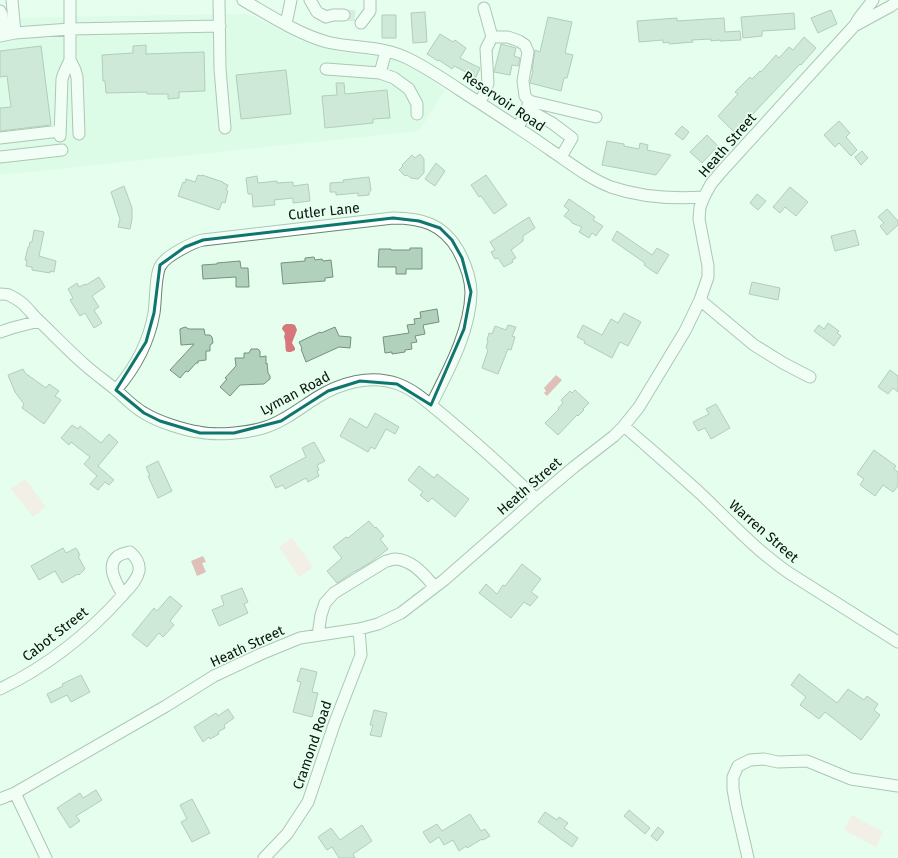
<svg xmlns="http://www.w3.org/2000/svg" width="898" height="858" viewBox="0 0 898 858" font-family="'Fira Sans',sans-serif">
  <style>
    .built { fill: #d2fadf }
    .green { fill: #fedede }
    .water { fill: #d7767b }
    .building { fill: #b2d1bc; stroke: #74927e }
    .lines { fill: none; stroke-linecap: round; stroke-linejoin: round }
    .minor-tunnel { stroke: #c4dbcb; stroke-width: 11; stroke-dasharray: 11 5.5; stroke-linecap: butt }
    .minor-casing { stroke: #678571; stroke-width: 13 }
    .minor { stroke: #fff; stroke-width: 11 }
    .marked { fill: none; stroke: #0f766e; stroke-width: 3; stroke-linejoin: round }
    .labels { text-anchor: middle; stroke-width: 3.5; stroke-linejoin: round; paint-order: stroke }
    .street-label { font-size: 14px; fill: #09140d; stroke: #e5feed }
  </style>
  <rect width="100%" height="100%" fill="#e5feed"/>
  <path class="built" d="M246 14 253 16 297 39 314 45 336 51 381 57 393 60 415 70 425 75 445 90 419 131 0 175V18Z"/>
  <path class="green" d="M25 479 46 507 33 517 11 489Z
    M292 538 313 567 299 577 279 547Z
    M852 815 883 832 876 847 844 830Z"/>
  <path class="water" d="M286 324H292L295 325 297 330 292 343 295 348V350C292 352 288 353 286 351 285 346 286 341 284 337L285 333 282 329 283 326Z
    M556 375 562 380 547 396 544 393 546 391 544 388Z
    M203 556 206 562 202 563 206 572 197 576 191 561Z"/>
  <path class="building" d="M831 10 837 24 818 33 811 18Z
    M425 12 427 42 413 43 411 13Z
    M794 13 795 29 762 31V36L743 38 741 17Z
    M382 15H396V38H382Z
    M548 17 572 22 565 53 573 55 567 78H564L561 91 530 83 533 71H532L535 50 540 52Z
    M677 18V21L724 18 725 32 740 31 741 40 720 41V40L711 41V39L692 40 693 42 669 44V42L663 43V40L639 42 637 21Z
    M440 34 453 42 455 40 466 48 460 58 480 68 476 77 454 66 452 69 439 60 438 61 427 54Z
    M804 37 816 48 801 65 800 64 735 133 718 116 738 94 735 92 750 77 752 79 760 71 761 72 776 55 779 58 789 47 793 50Z
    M501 44 516 48 514 56 520 58 518 66 512 65 510 75 494 72Z
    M146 45V54L204 52 205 91 179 92V98L168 99V94H147V92L106 93 105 81H103L102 55 133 53V46Z
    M41 46 51 125 0 131V108L11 107 7 76 0 77V51Z
    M286 70 291 114 241 119 236 75Z
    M336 83H344L345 94 387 90 390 118 373 119V123L325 128 322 96 337 95Z
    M839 121 850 133 846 137 857 150 851 156 839 143 835 147 824 135Z
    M682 126 689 132 683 140 675 134Z
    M707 135 718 146 702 163 690 152Z
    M607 141 624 144V146L639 149 640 143 648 145 647 150 671 155 656 175 602 165Z
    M862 151 868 158 861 165 855 157Z
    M420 154 424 159V173L418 179 411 178 407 175 405 176 399 170 403 166 402 165 412 155 415 158Z
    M436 163 445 171 435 186 425 179Z
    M198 175 202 176V175L223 182V183L228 185 226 190 228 191 225 203 222 202 219 210 178 196 183 182 185 183 186 179 195 182Z
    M486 175 507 205 494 214 481 196 479 197 471 185Z
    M257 176 258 183 277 181V183L293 182V186L308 184 310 201 293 203V198L274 200 275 205 253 207 252 194H248L246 178Z
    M369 177 371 190 369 193V195L358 196V193L336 195V192H330V183L344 182 343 180Z
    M124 186 132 208V219L130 229 118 227 120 219 111 192Z
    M790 187 808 202 796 216 785 207 780 213 773 207Z
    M757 194 766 201 758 210 750 203Z
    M569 199 595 217 593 220 603 226 596 236 592 233 589 238 579 232 582 227 572 223 570 220 564 216 569 210 564 206Z
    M887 209 898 221V225L887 235 880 226 884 223 878 217Z
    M529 217 535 228 523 236V241L511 250 516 258 512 260 513 262 504 267 498 258 495 259 491 252 495 250 490 242Z
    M34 230 44 232 39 256 56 261 54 272 50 271V273L32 270V267L26 266 27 260H25L28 247H29L30 242H32Z
    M855 230 859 245 835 251 831 236Z
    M617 231 652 255 657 248 669 255 657 274 644 265 645 263 612 240Z
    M410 248H422V269H406V274H396V267H378L379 249H391V250H410Z
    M314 257 315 260 322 259 323 261 331 260 333 277 325 278V281L283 284 281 263 305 261V258Z
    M240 261 241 268H248L249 287H236V277L203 279 202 265 217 264V263Z
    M99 277 105 287 92 296 99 307 94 310 102 323 94 328 85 313 80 316 70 300 73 298 68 289 77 283 79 287 85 284 86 285Z
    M752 282 780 288 778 300 749 294Z
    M437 309 439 322 423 325 425 334 415 336 417 342 411 343 412 349 405 350V352L392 354V352L385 353 383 337 409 333 407 325 415 324 414 319 421 318 420 312Z
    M624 313 641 322 628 346 620 342 612 358 584 343 585 341 577 337 583 325 602 335 611 319 618 323Z
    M828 323 839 331 837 333 841 336 834 346 814 331 819 325 824 329Z
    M508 325 516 327 512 336 515 337 511 350 508 349 498 374 482 368 488 350 486 348 488 341 487 340 489 333 492 334 495 326 506 330Z
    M185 327 189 329H204L205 335H210L212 337 213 343 210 345V351H206V360L198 361V363H196L188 372 186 371 180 378 170 370 194 344 181 345 180 331V329Z
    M335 327 339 336 351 337 350 348 339 347 306 362 301 349 302 348 299 342 320 332 321 333Z
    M251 349H258L260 351V357L266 356V364L267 363 268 373 270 376V379L264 384 240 385 230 396 220 387 227 379 225 378 236 366 235 358H244V353H249Z
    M23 369 25 373 46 388 49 384 59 391 55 396 61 400 44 424 22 408 24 404 15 392 8 375Z
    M890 370 898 376V392L893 388 888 394 878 387Z
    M575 390 589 403 583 409 584 410 578 416 577 415 558 435 545 423 559 409 558 408 563 403 561 400 570 391 572 393Z
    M716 404 730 428 711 439 705 428 698 431 693 422 709 414 706 409Z
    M375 413 399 427 395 434 386 429 375 449 371 447 368 452 340 436 350 418 367 428Z
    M72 425 78 429 80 426 101 443 109 434 118 442 98 466 114 480 109 485 105 482 98 490 90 484 97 476 84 464 90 457 71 442 69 445 61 438Z
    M314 442 325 461 317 465 319 470 317 471 319 476 308 482 306 478 285 489 283 485 276 488 270 476 306 457 302 448Z
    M874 450 896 466 894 469 898 472V486L893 492 883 485 875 496 860 485 864 479 857 474Z
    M158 461 172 491 158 498 148 476H150L146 467Z
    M419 466 434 478 437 474 469 499 455 517 432 498 428 502 420 495 423 492 408 480Z
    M369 521 375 528 376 527 384 536 380 539 388 549 371 562 356 571H355L337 583 327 571 342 558 333 547 346 537 348 538Z
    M63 548 66 553 76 548 80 555 78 556 85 569 79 575 78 574 62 583 55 571 39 580 31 566Z
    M522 564 541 579 531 592 538 597 530 606 524 602 511 618 479 593 486 584 497 594 503 585 505 586Z
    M242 588 248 602 244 604 248 613 219 626 212 610 224 605 221 596Z
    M170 596 182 606 170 621 174 625 163 637 159 633 147 647 132 635 154 608 157 611Z
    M301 668 317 672 312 692 318 693 312 717 293 712 301 682 297 681Z
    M799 674 837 703 848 689 864 700 867 696 878 704 874 710 880 715 861 740 825 712 819 719 800 705 806 697 791 685Z
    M81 675 90 692 71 702 67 695 51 703 47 694 63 686 62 684Z
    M228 709 234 718 224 725 225 728 218 732 219 734 210 739 209 737 203 742 194 727 216 713 218 716Z
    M374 710 387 713 381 737 370 735 373 725H370Z
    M96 790 102 800 76 816 80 821 70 828 57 808 80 793 83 798Z
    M192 799 210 833 192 842 181 822 187 819 180 805Z
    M629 810 650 828 645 834 624 816Z
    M545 812 557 820 559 817 568 823 564 828 578 838 572 847 538 822Z
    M470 814 481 831 485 829 490 836 483 840 482 839 467 848 466 846 459 851 453 840 444 845 439 837 430 843 423 832 437 824 442 831Z
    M362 825 372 841 353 854 355 858H339L332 847 327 850 318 837 331 828 340 840Z
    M658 827 664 832 657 841 651 836Z"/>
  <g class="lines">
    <path class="minor-tunnel" d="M344 15 361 16"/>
    <defs>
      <path id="minor" d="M12 0 15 33
        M219 0 220 69 225 128
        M243 0C269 15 298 34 327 42 355 49 382 45 409 59 429 69 448 82 466 94 494 112 522 130 549 149 570 163 588 178 611 187 640 197 674 199 704 197
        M310 0 317 12 326 17 333 15H344
        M484 8 492 37
        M0 11 2 15 5 35
        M361 23 370 11V0
        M286 24 291 0
        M856 25 891 6 898 1
        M0 36 15 33 70 29V0
        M70 60 75 70 77 77 79 134
        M326 69 380 73 386 51
        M380 73 394 78 409 89 417 104V114
        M479 102 485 93 488 83 486 49 492 37H508L519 41 525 45 528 52 523 81 525 96 529 101
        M527 109 552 123 572 138 561 157
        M518 128 527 109 529 101 596 117
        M60 136 62 79 64 73 70 60V29L220 26
        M0 138 60 131
        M0 157 62 150
        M0 294C3 294 7 294 9 295 15 298 23 303 27 308 30 311 33 315 36 318 52 333 68 350 85 365 94 373 105 381 115 389 124 397 133 407 144 413 152 418 162 422 171 425 180 428 189 431 199 432 217 436 248 433 266 427 284 421 299 409 316 398 340 383 370 374 398 384 415 390 429 404 443 415 475 442 506 469 536 499
        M700 300 754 345 783 363 810 377
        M0 332 12 328 39 321
        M116 390C135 368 149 342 154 313 156 301 155 273 161 265 166 256 193 242 203 240L393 218C422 218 443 224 458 250 465 263 471 279 471 293 470 332 448 371 431 405
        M624 426C650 449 677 472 702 495 730 522 757 551 789 573L898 642
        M318 635 321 615 325 603 334 593 386 561C389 561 392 559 395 559 413 560 424 575 435 587
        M0 689C46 667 88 634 122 596 128 589 137 581 139 571 140 563 136 557 130 552 125 553 123 553 118 556 105 566 117 584 123 595
        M15 793 46 858
        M0 799 15 793 166 706 214 676 261 654 300 638 359 629 378 624 401 613 444 580 508 524 536 499 574 467 614 436 623 427 639 407 685 331 700 300 708 277V266L699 219 700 207 704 197 711 184 721 172 855 25C859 16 867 9 873 0
        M264 858 287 834 308 802 335 722 361 655 359 629
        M748 858 736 806 733 789V777L738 766 750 760 764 759 778 762 807 761 851 779 898 786"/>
    </defs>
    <use href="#minor" class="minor-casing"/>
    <use href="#minor" class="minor"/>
  </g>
  <path d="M0 0H898V858H0ZM393 218 419 221 440 228 452 240 462 258 471 292 464 329 431 405 397 384 360 381 328 391 281 421 234 433H200L160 421 144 413 116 390 146 342 154 313 160 265 185 247 203 240Z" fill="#e5feed" fill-opacity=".55" fill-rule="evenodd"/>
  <path class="marked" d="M393 218 419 221 440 228 452 240 462 258 471 292 464 329 431 405 397 384 360 381 328 391 281 421 234 433H200L160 421 144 413 116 390 146 342 154 313 160 265 185 247 203 240Z"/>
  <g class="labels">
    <g class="street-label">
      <text transform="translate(504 101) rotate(34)" y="5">Reservoir Road</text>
      <text transform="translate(727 145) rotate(-49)" y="5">Heath Street</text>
      <text transform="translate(324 211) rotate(-6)" y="5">Cutler Lane</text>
      <text transform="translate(295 393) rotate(-28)" y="5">Lyman Road</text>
      <text transform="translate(529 486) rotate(-41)" y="5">Heath Street</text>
      <text transform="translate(764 531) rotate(41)" y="5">Warren Street</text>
      <text transform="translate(55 634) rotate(-38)" y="5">Cabot Street</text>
      <text transform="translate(247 646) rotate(-25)" y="5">Heath Street</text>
      <text transform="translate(312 745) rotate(-71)" y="5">Cramond Road</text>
    </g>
  </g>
</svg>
